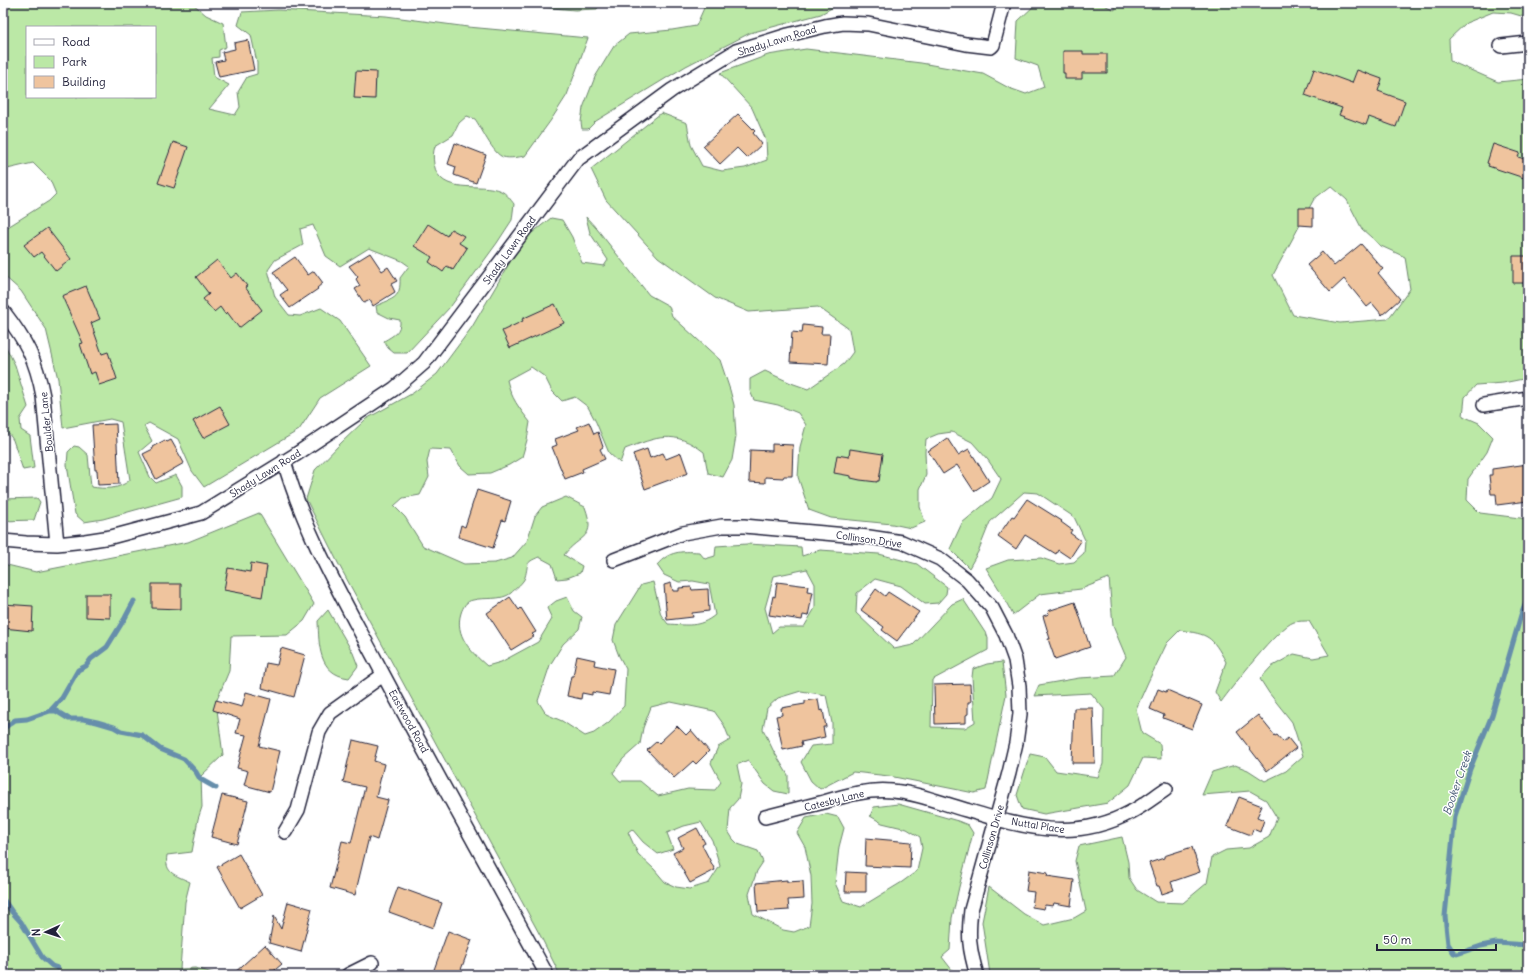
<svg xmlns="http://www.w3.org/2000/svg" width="1531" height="978" viewBox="0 0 1531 978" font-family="Delius,sans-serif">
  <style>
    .green { fill: #bbe8a6; stroke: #6e8570; fill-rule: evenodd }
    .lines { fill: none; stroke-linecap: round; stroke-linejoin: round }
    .stream { stroke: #668eab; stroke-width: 5 }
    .building { fill: #efc49e; stroke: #22223b }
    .street-casing { stroke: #22223b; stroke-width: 16 }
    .street { stroke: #fff; stroke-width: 13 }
    .labels { text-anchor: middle; stroke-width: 3; stroke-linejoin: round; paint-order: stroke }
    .street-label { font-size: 10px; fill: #22223b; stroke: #fff }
    .water-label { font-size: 11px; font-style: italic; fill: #445873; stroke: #fff }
  </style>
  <rect width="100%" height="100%" fill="#fff"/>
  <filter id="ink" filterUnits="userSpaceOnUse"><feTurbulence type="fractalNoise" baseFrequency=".025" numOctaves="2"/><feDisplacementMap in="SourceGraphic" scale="8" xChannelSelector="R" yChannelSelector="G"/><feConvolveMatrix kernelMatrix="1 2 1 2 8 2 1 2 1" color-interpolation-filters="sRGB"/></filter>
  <g filter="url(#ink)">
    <path class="green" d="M3 3H192L206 15 223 23 226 47 219 50V57L212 58 214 77 229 85 209 109 235 115 240 107 238 92 247 77 257 74V63L251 35 238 25 242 12 278 10 386 16 468 27 588 38 567 95 551 120 525 156C518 157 510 159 503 157 493 154 481 127 475 119L467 116 459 123 453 135 435 146C433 153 433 157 434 164 440 197 480 181 501 191 506 193 511 200 514 204L512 220 497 243 451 306 407 353H394L388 348 384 341C394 335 401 332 400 320L389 318 377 312 376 306C393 298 401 299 400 278L409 266 402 261 369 248 340 266 326 256 313 225 300 229 303 245 275 260 268 270 275 297 289 315 300 316 321 308 340 321 371 366 320 398 299 430 204 487 192 471 178 439 149 423 144 426 152 441 139 452 150 477 156 483 176 475 182 486V497L103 519 84 522 75 514 67 465 68 452 74 446 79 447 88 455 91 487C106 489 118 490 130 480L121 422 110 419 63 428 58 379 46 329 21 291 3 275V230L49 201 56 194 50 180 33 163 3 170ZM27 27H155V97H27Z
      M495 3H600L597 9 575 10Z
      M704 3H837L835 6 821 14 750 33 686 66 596 121 588 129H582L581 122 583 108 595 77 614 46 629 34 672 30 696 26 704 8Z
      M1037 3H1100L1115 10V3H1528V18L1511 13 1493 12 1466 23 1449 39 1450 61 1498 82 1528 79V378L1503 383 1476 385 1465 397 1463 416 1479 423 1493 437 1487 452 1468 479 1467 500 1480 513 1528 519V975H1293L1285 969H1264L1250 975 990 974 982 922 989 887 1024 914 1044 925 1074 918 1086 911 1075 861 1079 846 1122 837 1128 862 1129 878 1137 890 1156 902 1183 903 1207 883 1212 857 1226 850 1249 848 1269 837 1277 818 1266 800 1250 791 1202 795 1212 772 1235 765 1248 770 1265 781 1286 771 1303 756 1292 722 1269 693 1260 679 1271 667 1294 654 1313 658 1329 655 1309 621C1305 621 1298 621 1294 622 1278 627 1233 686 1221 702L1215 692 1226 662C1211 635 1209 635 1180 630L1167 643 1148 682 1136 709 1142 733 1160 744 1161 759 1143 758 1130 785 1108 803 1044 814 1022 809 1017 795 1030 754 1045 757 1056 771 1098 777 1103 764 1104 709 1091 693 1034 696 1039 685 1079 678 1114 676 1126 657 1113 626 1109 578 1081 589 1040 594 1013 615 999 589 986 568 1008 560 1041 558 1059 564 1074 562 1084 553 1085 540 1074 517 1038 493 1024 492 990 522 978 552 969 568 950 549 962 523 992 498 1001 479 988 460 972 442 952 432 938 434 926 439 925 452 926 475 920 489V507L925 522 911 528 892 524 831 518 809 510 798 477 800 447 806 425 798 413 778 405 754 400 750 391V379L765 371 791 383 808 389 844 364 853 352 849 329 818 307 749 312 715 298 658 257 606 200 591 169 661 113 687 123 691 145 702 166 722 171 745 168 767 160 766 140 752 108 720 73 768 55 806 49 921 63 983 74 1009 88 1026 94 1044 87 1038 66 1016 58 1018 21ZM1331 186 1347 200 1362 229 1381 246 1405 257 1410 289 1388 319 1340 323 1293 315 1273 275 1314 199Z
      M586 217 597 229 649 295 669 306 672 316 720 360 730 390 734 405 736 436 732 460 723 477 708 473 704 452C674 429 657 437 625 449L620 463 609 453 596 422 588 407 575 397 562 401 552 391 545 377 531 367 507 380C511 398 519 408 530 422L527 440 522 457 509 465 490 473 469 474 460 466 451 450 430 449 427 462 429 477 420 495 403 498 394 506 405 517 423 546 464 564 495 563 512 558 527 541 535 516 542 507 566 497 585 507C597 540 580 534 564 555L582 566 580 573 567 578 557 579 552 564 539 557C524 563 529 564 525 577 524 582 515 589 511 593 502 601 483 597 473 600 466 601 463 607 461 613 454 635 471 652 487 666L501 662 538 642 552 619 547 608 556 601 567 597 574 611 582 617 579 629 563 644 550 665 538 701 546 714 562 721 585 736 594 733 609 722 624 706 626 669 619 656 613 640 616 625 641 585 653 582 661 615 668 624C687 625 699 628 715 615L709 584 693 581 679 582 664 575 657 565C669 551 681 551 699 552L705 559 715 556 716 546 747 544 801 547 802 556 820 550 879 554 917 564 947 587 946 594 938 603 925 604 901 586 875 579 857 593 856 613 894 649 913 645 952 604 963 599 988 637V650L932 680 931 727 965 728 975 722 972 677 973 669 987 664 1002 662 1006 695 986 790 974 793 889 776 853 772 820 789 811 781 801 762 811 746 832 744V723L826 695 801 691 778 698 767 708 763 729 773 750 788 775V794L774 791 765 784 748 760 737 765 741 784 738 799 730 808 728 831 733 839 738 844 758 851 763 862 757 871 749 894 753 914 783 930 794 932 809 926 812 904 811 876 805 847 797 833 806 818 826 814 838 817 844 828 839 847 835 883 843 901 861 907 902 882 917 871 922 848 920 837 907 829 882 823 870 816 874 807 898 804 958 821 968 825 973 833 959 887 952 918 950 950 942 957 956 975H933L931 974 926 975H560L540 935 338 563 306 499 315 470 340 444 366 419 413 393 437 374 472 327 523 240 551 218 562 220 572 237 582 263 604 266 608 260 590 233ZM807 569 815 584V608L804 627H779L772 633 765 608 774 576ZM671 702 714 711 724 725 730 740 718 747 711 763 721 782 715 790 688 789 658 796 640 781H620L613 773 623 759 640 744 643 728 651 707ZM701 822 712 840 720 866 709 883 690 889 676 887 665 882 654 869 638 854 628 832 632 829 643 842 658 854 673 849 667 833 684 826Z
      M3 341 15 365 28 407 20 419 21 430 30 436 34 468 23 470 13 440 9 434H3Z
      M37 498 40 502 34 520 3 521V499Z
      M259 513 314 604 304 621 287 635 231 636 229 671 216 702 223 755 201 776 202 807 198 819 192 852 167 855C164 874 176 875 190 882L185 902 180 969 195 968 213 973 212 975H3V564L36 572 188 542Z
      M328 610 353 653 358 666 349 678C318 674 319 645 318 621Z"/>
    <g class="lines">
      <path class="stream" d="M1528 598 1521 615 1492 715 1470 769 1455 816 1445 916 1448 944 1454 953 1457 954 1481 946 1496 943 1528 945
        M50 711H56L69 719H83L97 722 114 727 121 731 142 735 160 749 184 759 196 772 200 779 216 788
        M3 729 15 720 27 719 50 711 62 698 78 670 86 666 91 659 107 647 125 618 134 601
        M3 899 12 912 21 922 42 957 52 966 58 968"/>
    </g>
    <path class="building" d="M248 40 254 70 219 77 215 62 224 60 222 52 235 49 234 43Z
      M1063 51H1083V54H1107V73H1082V79H1065V73H1063Z
      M1314 69 1352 83 1357 70 1382 79 1378 91 1405 101 1396 127 1369 117 1366 125 1339 115 1342 108 1305 95Z
      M356 71 376 72 375 99 354 98Z
      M738 114 755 131 753 133 762 144 747 158 737 148 720 164 703 146Z
      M173 142 188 147 174 188 158 183Z
      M455 143 486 155 476 183 454 175 456 167 448 164Z
      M1493 144 1520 153 1518 157 1528 160V167L1524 178 1488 166 1489 164 1487 163Z
      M1299 208H1313V226L1299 225Z
      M428 224 447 236 451 229 464 236 459 243 467 248 453 270 447 266 443 272 429 262 432 257 414 246Z
      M47 228 71 259 56 271 41 252 34 257 24 245Z
      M1361 244 1383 269 1378 273 1400 299 1382 315 1372 303 1367 307 1344 279 1330 292 1307 265 1322 252 1334 266Z
      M370 253 382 271 388 267 397 281 391 284 395 292 373 306 370 300 364 303 355 289 360 286 356 279 358 277 349 266Z
      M1513 256H1528V283H1513Z
      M295 257 308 275 314 271 323 283 317 288 318 289 290 308 280 295 287 290 273 272Z
      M217 260 231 278 237 273 247 286 245 287 262 310 239 328 227 312 225 314 220 307 214 312 203 299 209 294 196 277Z
      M86 286 100 319 91 323 102 354 108 352 117 379 99 385 95 372 90 374 80 344 83 343 62 296Z
      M555 304 564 323 510 348 502 331 523 321 522 319Z
      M803 325 822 327 821 334H830L828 364 790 362 792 332 802 333Z
      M220 406 230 424 203 438 193 421Z
      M589 422 594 434 598 432 603 447 600 449 605 459 582 469 583 472 565 479 552 447 557 445 555 439 579 430 577 427Z
      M116 424 119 484 98 485 97 470H95L92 425Z
      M947 438 958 455 969 449 989 481 974 491 957 465 943 474 928 451Z
      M165 440 167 442 171 440 184 463 156 479 143 454 153 449 152 447Z
      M772 444 793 445 792 476H784L783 478 765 477V483L749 482 750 450 772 451Z
      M647 449 650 458 663 453 666 459 681 453 688 473 645 489 633 454Z
      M850 449 883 454 879 481H877V482L860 480 851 478V476L834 473 837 455 849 457Z
      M1528 464V501L1497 505 1496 494H1491L1489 475H1492V469Z
      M477 490 511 501 505 521 502 520 493 548 458 537 461 525 465 527Z
      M1027 499 1062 521 1061 522 1072 530 1070 533 1081 541 1070 558 1058 550 1056 554 1025 535 1016 549 998 536 1012 516 1014 517Z
      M251 563 267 566 262 597 224 590 228 568 250 572Z
      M777 582 808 586 807 591 813 592 808 616 803 615 802 620 769 615 773 596 775 597Z
      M671 583 673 591H679V588L691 587 692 590 708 589 709 611 692 613 693 617 667 620 664 585Z
      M152 584H181V609L152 608Z
      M876 589 885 596 888 592 919 612 897 641 882 630 884 627 861 610Z
      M86 594H110V618L86 617Z
      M510 597 519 610 521 608 536 632 532 634 534 636 511 650 487 613Z
      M1075 602 1090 647 1055 659 1048 639H1050L1043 616 1049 614 1048 611Z
      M3 604 33 606 32 631 3 628Z
      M281 648 305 655 294 697 262 688 266 663 277 665Z
      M577 656 595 660 594 665 614 669 609 695 592 692V695L582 693 581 699 567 696 571 676H573Z
      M970 684 971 702H968V714L966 715V723L935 724 934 685Z
      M1158 689 1166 692 1167 690 1202 705 1192 729 1163 718 1164 715 1150 709Z
      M246 692 271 699 259 746 280 751 270 792 244 785 248 771 237 768 246 735 236 733 240 719 213 710 216 700 242 707Z
      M818 699 820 711 823 710 826 727H823L825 737 801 742 802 746 783 750 776 716 782 715 781 708 805 704V701Z
      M1074 708H1093L1095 763H1072Z
      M1258 715 1275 736 1277 735 1283 742 1288 738 1296 748 1267 771 1237 732Z
      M677 726 686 735 691 730 709 751 696 764 693 761 674 778 647 750 657 741 659 743Z
      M353 740 378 746 374 761 384 764 376 797 388 800 377 840 369 837 355 895 330 888 342 841 351 843 365 787 343 782Z
      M222 795 248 801 237 844 211 837Z
      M1239 797 1262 806 1257 817 1264 820 1260 832 1253 829 1251 835 1227 826Z
      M697 828 705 843 702 845 715 870 690 883 673 853 683 848 678 838Z
      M866 838 911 842 910 868 865 866Z
      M1192 847 1200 872 1171 882 1174 890 1162 894 1159 886H1157L1149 863 1164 858V856Z
      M239 854 262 895 240 908 217 867Z
      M1029 870 1048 873 1047 876 1074 880 1071 906 1054 903 1053 906 1045 905 1044 909 1032 907 1034 892 1026 891Z
      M846 872 866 873V892H845Z
      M787 880V882L803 881 804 899 788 900 789 910 758 912 756 883Z
      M398 887 442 903 433 928 389 912Z
      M288 902 312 909 301 952 269 943 274 916 281 929Z
      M448 931 472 940 459 975H432Z
      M265 945 282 964 269 975H232Z"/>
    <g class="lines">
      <defs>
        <path id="street" d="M1501 46 1528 43
          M3 311C26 341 36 359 43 396L57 544
          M1484 405 1528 398
          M284 461C304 531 341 595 375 659 431 765 490 870 547 975
          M3 541 26 543 57 544 85 541 111 537 201 513 295 455 394 389 424 363 578 159 672 90 736 51 788 35 825 26 843 23 868 24 966 44 991 47 993 45 1004 3
          M614 560 683 533 722 526H744L869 537 902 542 940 559 967 580 992 608 1006 635 1015 660 1019 686 1020 714 1016 743 1009 773 971 910C968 936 969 949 977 975
          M765 817C785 812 805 807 824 802 847 795 868 789 892 791 918 793 941 803 966 810 1023 827 1074 843 1131 812 1143 806 1154 797 1166 789
          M285 832 298 810 319 732 330 713 383 675
          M348 975 372 963"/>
      </defs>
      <use href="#street" class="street-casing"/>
      <use href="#street" class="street"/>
    </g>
  </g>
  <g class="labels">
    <g class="street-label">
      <text transform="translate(777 40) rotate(-17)" y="4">Shady Lawn Road</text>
      <text transform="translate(509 250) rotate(-54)" y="4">Shady Lawn Road</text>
      <text transform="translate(46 422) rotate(-96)" y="4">Boulder Lane</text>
      <text transform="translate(265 473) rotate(-32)" y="4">Shady Lawn Road</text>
      <text transform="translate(869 539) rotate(8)" y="4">Collinson Drive</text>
      <text transform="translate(409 721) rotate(61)" y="4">Eastwood Road</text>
      <text transform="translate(834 800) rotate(-14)" y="4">Catesby Lane</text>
      <text transform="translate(1038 825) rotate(9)" y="4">Nuttal Place</text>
      <text transform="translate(991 837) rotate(-74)" y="4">Collinson Drive</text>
    </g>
    <g class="water-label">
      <text transform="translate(1457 783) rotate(-71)" y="4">Booker Creek</text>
    </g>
  </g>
  <rect width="1531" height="978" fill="none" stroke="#fff" stroke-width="16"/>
  <rect x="8" y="8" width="1515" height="962" fill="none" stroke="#22223b" stroke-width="1.5" filter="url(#ink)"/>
  <rect x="26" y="26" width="130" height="72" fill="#ffffff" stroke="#a7a7b1"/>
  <rect x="34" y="39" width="20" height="6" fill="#ffffff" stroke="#a7a7b1"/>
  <text x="62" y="46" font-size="12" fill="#22223b">Road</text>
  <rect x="34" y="56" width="20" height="12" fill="#bbe8a6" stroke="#a7a7b1"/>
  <text x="62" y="66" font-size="12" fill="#22223b">Park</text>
  <rect x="34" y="76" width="20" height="12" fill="#efc49e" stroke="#a7a7b1"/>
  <text x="62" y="86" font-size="12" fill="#22223b">Building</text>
  <g transform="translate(46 932) rotate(267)" stroke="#ffffff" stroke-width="3" paint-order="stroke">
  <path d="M0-3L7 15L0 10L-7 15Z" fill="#22223b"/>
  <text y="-6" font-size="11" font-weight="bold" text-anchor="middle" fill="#22223b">N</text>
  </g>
  <path d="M1377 944v6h119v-6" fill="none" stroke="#22223b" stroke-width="2"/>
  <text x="1383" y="944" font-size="12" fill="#22223b" stroke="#ffffff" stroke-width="3" paint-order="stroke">50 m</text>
</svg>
